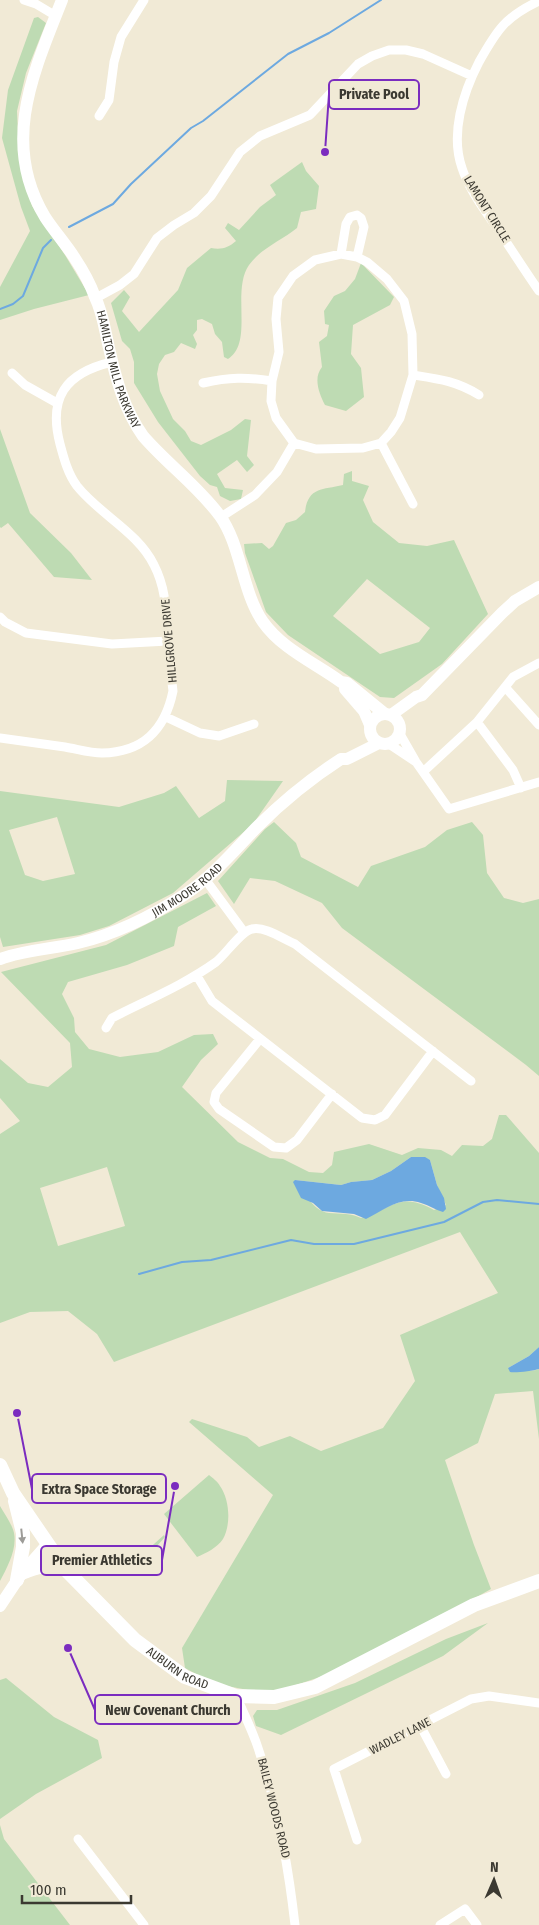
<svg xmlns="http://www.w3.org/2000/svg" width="539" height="1925" viewBox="0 0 539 1925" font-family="'Fira Sans Condensed',sans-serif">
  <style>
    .green { fill: #bedbb3; fill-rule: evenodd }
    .water { fill: #6da9e0 }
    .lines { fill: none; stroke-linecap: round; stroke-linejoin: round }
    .stream { stroke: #6da9e0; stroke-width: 2 }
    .street { stroke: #fff; stroke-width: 9 }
    .secondary { stroke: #fff; stroke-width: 12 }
    .primary { stroke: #fff; stroke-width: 14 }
    .oneway { fill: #9d9c98 }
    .labels { text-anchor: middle; stroke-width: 5; stroke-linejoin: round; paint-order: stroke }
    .street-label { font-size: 12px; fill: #3b3931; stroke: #f1ead6 }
    .leader { fill: none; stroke: #7b2cbf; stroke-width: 2 }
    .callout-dot { fill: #7b2cbf; stroke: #f1ead6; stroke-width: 2 }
    .callout { fill: #f1ead6; stroke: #7b2cbf; stroke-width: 2 }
    .callout-label { font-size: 14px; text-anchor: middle; font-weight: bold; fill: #3b3931 }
  </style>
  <rect width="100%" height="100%" fill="#f1ead6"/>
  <path class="green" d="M38 17 46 23 26 73 17 111 19 158 32 206 65 255 89 295 34 309 0 320V287L30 231 21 207 2 138 8 90 34 18Z
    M302 162 306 171 319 186 316 209 301 212 297 228C282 240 260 249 249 265 231 291 254 343 228 359L224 357 222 342 215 334 212 324 202 319 197 320V330L193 335 197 344 195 349 181 343 174 352 165 355 159 364 157 374 160 391 173 419 185 431 191 441 201 445 231 430 245 419 251 420 247 456 254 465 247 472 237 460 217 474 225 488 243 490 241 499 230 501 220 496 217 487 210 485 200 476 158 422 134 383V362L130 349 122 341 111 303 124 290 130 297 122 311 139 332 178 290 187 268 211 248C221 250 228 248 236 241L225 228 228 223 239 230 260 207 276 195 270 185Z
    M361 263 394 297 390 305 353 325 351 354 361 368 364 397 346 411 325 405C319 393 313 378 322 367L319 342 327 336 329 325 325 324 324 311 334 296 345 291 355 279Z
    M0 429 30 513 71 553 92 580 54 577 8 523 1 528 0 527Z
    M352 471V481L369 486 363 500 373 522 399 543 427 546 454 540 488 614 442 664 394 698 380 697 288 635 266 612 245 553 244 544 262 543 269 549 273 546 286 523 296 520 305 512C308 487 322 490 343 485L344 474ZM367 579 430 628 419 642 380 654 333 616Z
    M227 780 283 781 253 824 173 893 109 926 80 935 3 947 0 937V791L119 807 164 793 176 786 199 818 225 801ZM57 817 75 874 43 881 25 875 9 830Z
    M274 822 296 843 301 857 358 887 371 866 425 847 447 830 472 822 483 835 487 873 504 898 523 903 539 899V1076L526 1065 342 928 322 903 275 881 250 878 234 904 218 881 265 829Z
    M207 893 216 906 178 927 174 946 127 965 68 982 62 994 74 1018 75 1032 89 1049 120 1057 158 1052 194 1035 213 1034 218 1044 201 1060 182 1087 238 1142 270 1158 283 1159 309 1172 323 1173 332 1165 334 1152 369 1144 402 1155 418 1148 441 1150 452 1156 462 1145 483 1146 492 1139 499 1115H506L539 1153V1347L529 1356 508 1368C520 1370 528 1373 539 1369V1439L533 1391 495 1394 478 1443 445 1460 474 1545 491 1589 416 1631 326 1675 281 1690H248L227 1686 207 1680 185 1668 182 1648 273 1495 189 1422 192 1419 247 1437 259 1447 290 1436 321 1451 383 1428 415 1381 400 1335 498 1293 460 1232 114 1362 97 1334 68 1311 30 1312 0 1323V1134L20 1121 0 1098V1059L28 1083 48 1087 72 1067 70 1043 1 972 106 945ZM411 1157 430 1160 437 1185 446 1205 434 1210C399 1191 393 1209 361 1218 351 1213 341 1214 329 1213 313 1211 304 1192 295 1180L341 1185 351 1182 372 1180 391 1171ZM107 1167 125 1226 58 1246 40 1188Z
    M209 1475C213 1478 218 1482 220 1486 230 1500 231 1525 223 1539 217 1548 206 1553 197 1557L164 1514Z
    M0 1506C4 1513 9 1520 12 1527 20 1544 8 1566 0 1581Z
    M164 1535 165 1537 139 1566 136 1567 129 1561 130 1558 141 1552 144 1553Z
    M488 1623 443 1656 281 1735 256 1726 253 1716 257 1710H277L355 1683 446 1639Z
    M6 1678 54 1717 98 1740 102 1758 36 1794 0 1819V1680Z
    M0 1825 4 1839 70 1925H0Z"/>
  <path class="water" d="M411 1157H425L430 1160 437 1185 444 1198 446 1209 443 1212C435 1210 429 1205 421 1203 399 1196 385 1210 366 1219L354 1214 322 1211 313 1203 301 1198 293 1182 295 1180 341 1185 351 1182 372 1180 391 1171Z
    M539 1347V1369C533 1371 515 1373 510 1372L508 1368 529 1356Z"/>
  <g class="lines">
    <path class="stream" d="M69 227 113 204 131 184 191 128 203 121 288 54 329 33 381 0
      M0 309 13 304 23 296 43 248 51 240
      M139 1274 182 1262 211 1260 291 1240 314 1244H354L444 1222 483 1202 497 1200 539 1204"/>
    <path class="street" d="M24 0 36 4 56 16
      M539 1C505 17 497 30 479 62 463 93 450 134 462 168 468 187 481 205 492 221 508 244 523 268 539 291
      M99 116 109 100 114 62 121 37 144 0
      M341 254 357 257 367 262 387 279 404 301 412 334 413 375 400 418 391 432 381 443 363 448 316 449 294 443 276 418 271 401 272 381 279 352 276 319 278 298 293 276 315 260Z
      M341 254 346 224 350 217 357 215 361 218 364 227 357 257
      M96 298 120 285 134 274 157 238 174 225 194 213 211 196 240 152 260 136 310 115 358 64 372 56 389 50H406L423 54 472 76
      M12 373 25 385 57 403
      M413 375C439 379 456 381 479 395
      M203 383C229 377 247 377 272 381
      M381 443 413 504
      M221 517 255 495 277 472 294 443
      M0 617 5 622 26 633 112 644 168 641
      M505 687 539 725
      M166 717 200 733 219 736 254 724
      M477 722 513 770 521 788
      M400 734 416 762 449 809 539 782
      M0 738C22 741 43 744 65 747 77 749 90 753 102 753 143 752 165 730 173 691 171 675 169 659 168 642 166 615 167 590 154 565 138 532 99 514 77 486 68 474 64 459 60 444 48 398 65 373 112 362
      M389 744 416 762
      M423 772 477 722 513 677 539 663
      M205 879 244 932
      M197 976 212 1001 362 1118 375 1120 385 1115 433 1051
      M106 1028 112 1018C147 1000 184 985 216 962 226 954 241 931 252 929 265 926 283 939 295 944L471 1081
      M260 1039 216 1093 214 1102 219 1109 274 1147 286 1148 297 1140 332 1094
      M236 1696C243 1711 250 1726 256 1742 277 1801 288 1863 295 1925
      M420 1725 446 1774
      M78 1839 144 1925
      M357 1840 334 1769 471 1699 489 1696 539 1703
      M440 1925 465 1909 477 1925"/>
    <g class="secondary">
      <path id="s1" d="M62 0C34 71 0 143 45 217 54 231 65 243 74 257 82 269 90 283 95 297 103 313 105 331 109 348 116 379 124 409 143 436 167 464 198 486 220 516 241 545 242 592 263 622 282 649 315 663 341 682L347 683 385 714"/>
      <path d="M345 689 364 711 370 725"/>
      <circle cx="385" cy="729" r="15"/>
      <path d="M391 715 416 697 422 695 502 613 515 601 539 587"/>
      <path id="s2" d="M0 959C25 950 52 949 78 943 116 934 152 916 184 895 212 877 233 852 256 828 282 802 310 779 341 759H347L379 743"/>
      <path d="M0 1606 22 1573 47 1545"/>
    </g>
    <g class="primary">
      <path id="s3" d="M0 1465 13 1493 65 1569 135 1640 185 1677 236 1696 274 1697 315 1687 474 1605 539 1581"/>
      <path d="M15 1501 23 1533V1547L17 1580"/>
      <path d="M22 1573C37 1566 49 1564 65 1569"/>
    </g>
  </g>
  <defs><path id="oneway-solid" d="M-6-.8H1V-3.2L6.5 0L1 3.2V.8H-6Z" transform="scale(1.25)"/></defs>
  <use class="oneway" href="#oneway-solid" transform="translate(22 1536) rotate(84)"/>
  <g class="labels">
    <g class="street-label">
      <text transform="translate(487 209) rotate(58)" y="4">LAMONT CIRCLE</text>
      <text dy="4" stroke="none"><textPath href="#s1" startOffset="398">HAMILTON MILL PARKWAY</textPath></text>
      <text transform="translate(169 641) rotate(-95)" y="4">HILLGROVE DRIVE</text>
      <text dy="4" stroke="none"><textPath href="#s2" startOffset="202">JIM MOORE ROAD</textPath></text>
      <text dy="4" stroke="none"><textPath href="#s3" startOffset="274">AUBURN ROAD</textPath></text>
      <text transform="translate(400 1736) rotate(-27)" y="4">WADLEY LANE</text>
      <text transform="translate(274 1808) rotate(76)" y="4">BAILEY WOODS ROAD</text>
    </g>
  </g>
  <path class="leader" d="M325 152L329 94M17 1413L32 1489M175 1486L162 1560M68 1648L95 1710"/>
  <g class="callout-dot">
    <circle cx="325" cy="152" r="5"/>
    <circle cx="17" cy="1413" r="5"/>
    <circle cx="175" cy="1486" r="5"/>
    <circle cx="68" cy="1648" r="5"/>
  </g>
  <g class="callout">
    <rect x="329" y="80" width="90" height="29" rx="5"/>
    <rect x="32" y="1474" width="134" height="29" rx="5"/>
    <rect x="41" y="1546" width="121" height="29" rx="5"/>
    <rect x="95" y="1695" width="146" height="29" rx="5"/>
  </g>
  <g class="callout-label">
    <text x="374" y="99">Private Pool</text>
    <text x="99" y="1494">Extra Space Storage</text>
    <text x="102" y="1565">Premier Athletics</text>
    <text x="168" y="1715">New Covenant Church</text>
  </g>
  <g transform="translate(494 1880) rotate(2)" stroke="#f1ead6" stroke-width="4" paint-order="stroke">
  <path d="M0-4L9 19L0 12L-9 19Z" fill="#3b3931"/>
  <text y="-8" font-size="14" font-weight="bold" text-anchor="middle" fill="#3b3931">N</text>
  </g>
  <path d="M22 1895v8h109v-8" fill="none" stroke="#3b3931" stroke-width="2.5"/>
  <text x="30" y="1895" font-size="15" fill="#3b3931" stroke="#f1ead6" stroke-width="4" paint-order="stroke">100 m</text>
</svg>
